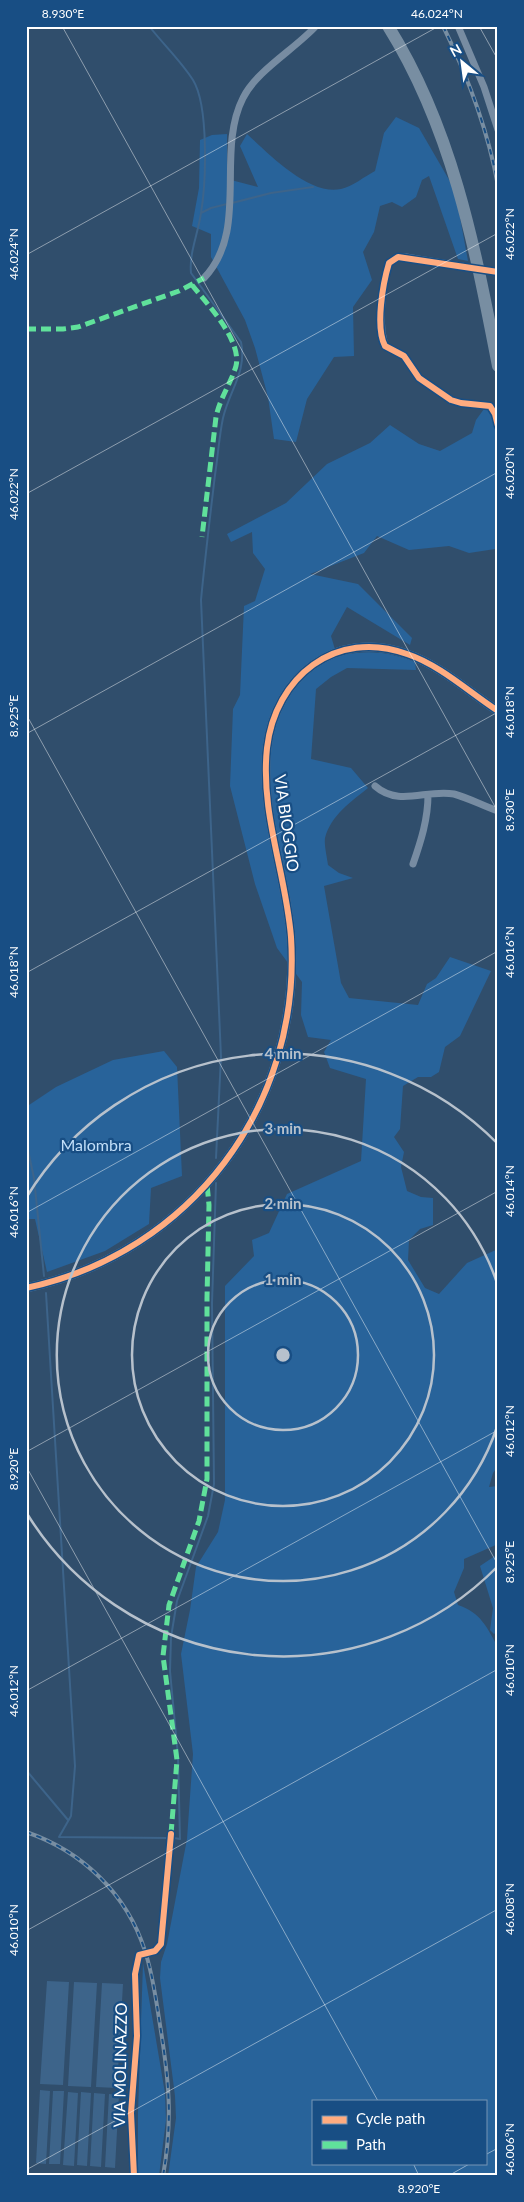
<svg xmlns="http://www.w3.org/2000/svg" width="524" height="2202" viewBox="0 0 524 2202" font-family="Lato,sans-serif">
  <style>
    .green { fill: #28639a; fill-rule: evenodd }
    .water { fill: #3d648a }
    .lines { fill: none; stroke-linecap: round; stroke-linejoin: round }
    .stream { stroke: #3d648a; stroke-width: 2 }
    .street-tunnel { stroke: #4f6982; stroke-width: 7; stroke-dasharray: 7 3.5; stroke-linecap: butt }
    .street { stroke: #778ca2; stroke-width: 7 }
    .secondary { stroke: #71889e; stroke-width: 9 }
    .highway { stroke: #788ea2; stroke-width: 12 }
    .rail-casing { stroke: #788ea2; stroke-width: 4 }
    .rail { stroke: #184e84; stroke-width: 2; stroke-dasharray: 5.5; stroke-linecap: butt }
    .street-bridge { stroke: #778ca2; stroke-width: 7 }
    .quiet { stroke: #60e19b; stroke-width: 5; stroke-dasharray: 10 5; stroke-linecap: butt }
    .cycleway-casing { stroke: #184e84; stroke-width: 9 }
    .cycleway { stroke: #ffac80; stroke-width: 6 }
    .ticks { fill: none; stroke: #fff; stroke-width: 1; stroke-opacity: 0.45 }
    .ring { fill: none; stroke: #b7c1cc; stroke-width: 2.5 }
    .labels { text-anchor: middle; stroke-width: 4.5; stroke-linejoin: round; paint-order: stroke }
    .street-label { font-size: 16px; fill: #fff; stroke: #184e84 }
    .park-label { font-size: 16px; fill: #c2dff9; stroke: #184e84 }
    .centre { fill: #b7c1cc; stroke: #184e84; stroke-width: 2.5 }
    .ring-label { font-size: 15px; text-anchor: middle; font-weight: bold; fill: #b7c1cc; stroke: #184e84; stroke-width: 4.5; stroke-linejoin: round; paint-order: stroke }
    .neatline { fill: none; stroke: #fff; stroke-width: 2 }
    .ticks-label { font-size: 12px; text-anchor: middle; fill: #fff }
  </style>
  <rect width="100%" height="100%" fill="#304e6c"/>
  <path class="green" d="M396 117 419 128 455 190 468 261 458 259 429 176 422 180 416 197 402 207 392 202 380 206 374 232 363 252 372 280 353 307 354 356 334 357 307 399 296 442 274 439 268 397 255 348 245 320 211 257V234L192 226 199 188 200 140 212 135 227 134V179L258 187 240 146 247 134C268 153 309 196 341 189 352 187 365 176 375 171L384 133Z
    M498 408V547L495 549 469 553 449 546 409 550 377 536 364 553 310 574 358 584 412 638 410 645 347 607 331 636 337 656C368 650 386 651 415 662L416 670 347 668 331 677 316 689 311 759 351 768 368 788C352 801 331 815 325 838 324 845 327 857 328 865L339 873 353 878 324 886 341 983 349 998 418 1005 427 984 436 978 450 957 491 971 460 1036 445 1047 439 1072 431 1077H418L403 1086 400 1129 394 1137 404 1152 401 1167 407 1191 421 1197 433 1198V1225L420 1229 409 1240 408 1260 425 1288 439 1294 467 1263 498 1249V1466L493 1473 489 1487 498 1486V1544L464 1559V1568L454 1592 458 1605C481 1613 486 1626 498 1647V2176H168L176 2118 175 2096 160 1978 161 1962 167 1944 187 1839 193 1754 181 1654 190 1610 196 1567 218 1532 225 1500V1286L254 1256 252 1240 269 1233 287 1194 361 1161 366 1079 330 1068 324 1052 331 1040 308 1037 301 1015 302 982 277 948 255 884 230 786 233 709 240 695 244 606 255 601 265 569 253 553 252 532 231 542 227 534 286 503 327 464 370 443 390 425 419 444 440 451 472 433 476 420 484 409ZM313 2101H485V2163H313Z
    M164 1051 177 1067 182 1176 151 1188 149 1224 105 1251 47 1272 35 1219H26V1107L56 1087 113 1060Z
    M498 1554V1631L494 1634 490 1630 493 1608 480 1566Z
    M143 1963 165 2093 166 2120 159 2176H138V2113Z"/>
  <path class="water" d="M47 1981 69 1982 63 2085 40 2084Z
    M74 1982 97 1983 91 2087 68 2086Z
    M102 1983 123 1984 117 2088 96 2087Z
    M40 2090 50 2091 46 2164 36 2163Z
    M53 2091H64L60 2164H49Z
    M68 2092 78 2093 74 2166 63 2165Z
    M81 2092 91 2093 87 2166 77 2165Z
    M94 2093 105 2094 101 2167 90 2166Z
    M109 2094 119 2095 115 2168 105 2167Z"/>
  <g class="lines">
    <path class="stream" d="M149 26C163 44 181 61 193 80 209 106 206 183 201 213 198 234 189 253 191 273L241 342C247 372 230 389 223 418 219 437 218 456 215 475 210 517 205 558 201 600L221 1057 216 1158
      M232 203 271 193 313 187
      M201 213 211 208 227 204
      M26 1141 34 1178 44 1276
      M46 1293 75 1766 71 1816 59 1837 169 1838
      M26 1770 68 1820
      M174 1838 180 1839 178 1756 170 1671 171 1637 177 1601 208 1516 214 1484 212 1303 216 1183"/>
    <path class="street-tunnel" d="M139 1955 155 1951"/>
    <path class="street" d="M458 26 484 87 498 130
      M461 266 406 257C399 257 394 258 389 263L383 288 381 315 382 332 385 346 404 356 419 378 451 400 461 403 490 406 495 414 498 426
      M204 278C250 230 215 153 243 98 256 71 295 49 316 26
      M375 786C399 807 426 789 454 794 469 798 483 806 498 811
      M413 864C421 841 428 819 428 795
      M155 1951 161 1944 171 1834
      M134 2176 131 2113 137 2036 135 1974 139 1955"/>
    <path class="secondary" d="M26 1288C191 1253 302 1105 291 937 286 873 260 813 267 748 275 677 336 628 407 654 440 665 469 692 498 711"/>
    <path class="highway" d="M388 26C453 130 475 248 498 366"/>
    <defs>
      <path id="rail" d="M443 26C468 77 488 130 498 186
        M26 1832C82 1851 127 1894 145 1951 153 1975 156 2000 160 2025 169 2080 173 2120 163 2176"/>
    </defs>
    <use href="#rail" class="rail-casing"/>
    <use href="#rail" class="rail"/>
    <path class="street-bridge" d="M461 266 498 272"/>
    <path class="quiet" d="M192 285C207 304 242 340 236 366 231 383 220 398 216 417L202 537
      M26 329H63L78 327 179 291 204 278
      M171 1834 177 1760 163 1656 169 1605 199 1521 207 1479V1298L209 1205 207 1184"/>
    <defs>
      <path id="cycleway" d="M498 272 398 257 389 263C383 283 375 327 385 346L404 356 419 378 451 400 461 403 490 406 495 414 498 426
        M26 1288C191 1253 302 1105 291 937 286 873 260 813 267 748 275 677 336 628 407 654 440 665 469 692 498 711
        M134 2176 131 2113 137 2036 135 1974 139 1955 155 1951 161 1944 171 1834"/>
    </defs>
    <use href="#cycleway" class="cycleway-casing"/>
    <use href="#cycleway" class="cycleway"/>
  </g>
  <path class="ticks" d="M62 26 498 812M479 26 498 60M26 255 439 26M26 494 498 233M26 714 498 1565M26 734 498 472M26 973 498 712M26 1213 498 951M26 1452 498 1191M26 1466 378 2101M26 1691 498 1430M26 1931 498 1669M485 2155 498 2148M413 2163 419 2176M26 2170 498 1909M448 2176 471 2163"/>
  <g class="ring">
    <circle cx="283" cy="1355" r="75"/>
    <circle cx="283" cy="1355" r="151"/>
    <path d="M497 1427A226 226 0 1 1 497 1283"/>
    <path d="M498 1566A301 301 0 0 1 26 1512M26 1198A301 301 0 0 1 498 1144"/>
  </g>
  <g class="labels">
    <g class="street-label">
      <text transform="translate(287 823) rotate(82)" y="6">VIA BIOGGIO</text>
      <text transform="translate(120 2065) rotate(-89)" y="6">VIA MOLINAZZO</text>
    </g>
    <g class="park-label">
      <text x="96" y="1151">Malombra</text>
    </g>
  </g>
  <circle cx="283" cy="1355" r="8" class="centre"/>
  <g class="ring-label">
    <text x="283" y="1059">4 min</text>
    <text x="283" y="1134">3 min</text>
    <text x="283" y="1209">2 min</text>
    <text x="283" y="1285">1 min</text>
  </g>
  <rect width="524" height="2202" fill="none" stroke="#184e84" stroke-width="55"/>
  <rect x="312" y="2100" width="175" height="65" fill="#184e84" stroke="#7495b5"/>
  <rect x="322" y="2116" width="25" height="8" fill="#ffac80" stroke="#7495b5"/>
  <text x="356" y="2124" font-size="15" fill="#ffffff">Cycle path</text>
  <rect x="322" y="2141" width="25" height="8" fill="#60e19b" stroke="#7495b5"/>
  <text x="356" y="2150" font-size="15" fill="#ffffff">Path</text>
  <g transform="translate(462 62) rotate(331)" stroke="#184e84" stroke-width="4" paint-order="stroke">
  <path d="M0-4L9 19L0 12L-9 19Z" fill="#ffffff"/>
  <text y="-8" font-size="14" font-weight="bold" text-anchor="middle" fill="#ffffff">N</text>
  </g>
  <rect x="28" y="28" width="468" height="2146" class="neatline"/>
  <g class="ticks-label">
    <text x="63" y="18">8.930°E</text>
    <text x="437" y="18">46.024°N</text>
    <text transform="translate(510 234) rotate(-90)" y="4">46.022°N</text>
    <text transform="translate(14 254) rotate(-90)" y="4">46.024°N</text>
    <text transform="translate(510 473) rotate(-90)" y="4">46.020°N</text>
    <text transform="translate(14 494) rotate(-90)" y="4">46.022°N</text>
    <text transform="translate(510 712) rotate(-90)" y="4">46.018°N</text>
    <text transform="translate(14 716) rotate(-90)" y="4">8.925°E</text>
    <text transform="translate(510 810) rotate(-90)" y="4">8.930°E</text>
    <text transform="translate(510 952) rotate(-90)" y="4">46.016°N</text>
    <text transform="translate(14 972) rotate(-90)" y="4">46.018°N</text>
    <text transform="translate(510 1191) rotate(-90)" y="4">46.014°N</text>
    <text transform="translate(14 1212) rotate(-90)" y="4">46.016°N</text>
    <text transform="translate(510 1431) rotate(-90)" y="4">46.012°N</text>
    <text transform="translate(14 1469) rotate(-90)" y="4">8.920°E</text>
    <text transform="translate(510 1562) rotate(-90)" y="4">8.925°E</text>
    <text transform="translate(510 1670) rotate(-90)" y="4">46.010°N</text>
    <text transform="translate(14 1691) rotate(-90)" y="4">46.012°N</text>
    <text transform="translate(510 1909) rotate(-90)" y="4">46.008°N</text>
    <text transform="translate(14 1930) rotate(-90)" y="4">46.010°N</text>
    <text transform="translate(510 2149) rotate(-90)" y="4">46.006°N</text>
    <text x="419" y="2193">8.920°E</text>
  </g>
</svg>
